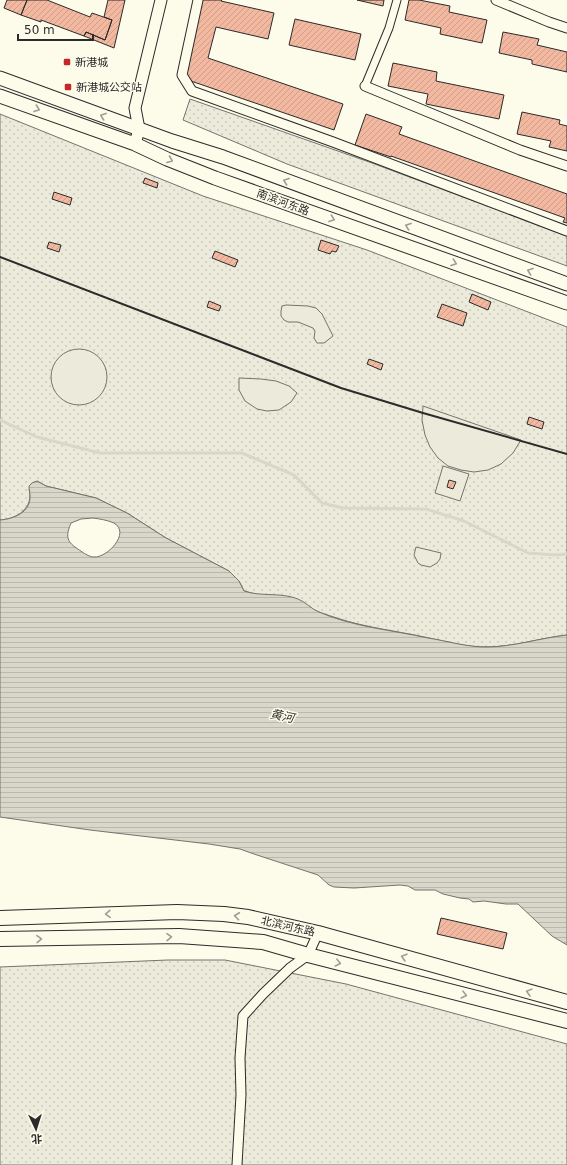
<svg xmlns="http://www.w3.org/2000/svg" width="567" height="1165" viewBox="0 0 567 1165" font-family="'DejaVu Sans','Noto Sans SC',sans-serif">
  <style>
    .grass { fill: url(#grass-dots); stroke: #74746e }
    .parking { fill: #eceadb; stroke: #74746e }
    .water { fill: url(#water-rules); stroke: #74746e; fill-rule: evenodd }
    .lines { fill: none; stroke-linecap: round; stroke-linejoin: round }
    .stream { stroke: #d8d7c9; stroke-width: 3 }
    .building { fill: url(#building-hatch); stroke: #2b2b2b }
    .pedestrian-casing { stroke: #2b2b2b; stroke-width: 9 }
    .minor-casing { stroke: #2b2b2b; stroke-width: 11 }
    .tertiary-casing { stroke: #2b2b2b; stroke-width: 13 }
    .secondary-casing { stroke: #2b2b2b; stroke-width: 15 }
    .primary-casing { stroke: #2b2b2b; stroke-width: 16 }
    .pedestrian { stroke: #fdfbea; stroke-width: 7 }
    .minor { stroke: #fdfbea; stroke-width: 9 }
    .tertiary { stroke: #fdfbea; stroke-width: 11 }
    .secondary { stroke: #fdfbea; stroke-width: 13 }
    .primary { stroke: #fdfbea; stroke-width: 14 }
    .wall { stroke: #2b2b2b; stroke-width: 2 }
    .oneway { stroke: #9e9d94 }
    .poi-dot { fill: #c62828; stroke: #fdfbea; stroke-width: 1.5 }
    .labels { text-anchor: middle; stroke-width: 3; stroke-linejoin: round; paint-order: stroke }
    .poi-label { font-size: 11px; fill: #2b2b2b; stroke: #fdfbea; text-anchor: start }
    .street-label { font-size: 11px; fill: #2b2b2b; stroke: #fdfbea }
    .water-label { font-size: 12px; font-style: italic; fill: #2b2b2b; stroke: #fdfbea }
  </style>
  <defs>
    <pattern id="grass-dots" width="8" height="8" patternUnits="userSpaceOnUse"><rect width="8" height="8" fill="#ecebdb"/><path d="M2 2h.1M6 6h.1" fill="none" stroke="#cbcabc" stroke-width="1.8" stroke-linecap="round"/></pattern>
    <pattern id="water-rules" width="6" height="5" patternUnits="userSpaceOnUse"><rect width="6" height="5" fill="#d8d7c9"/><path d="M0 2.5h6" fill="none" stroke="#bab9ad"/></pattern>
    <pattern id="building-hatch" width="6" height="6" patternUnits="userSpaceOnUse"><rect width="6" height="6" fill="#f2b8a0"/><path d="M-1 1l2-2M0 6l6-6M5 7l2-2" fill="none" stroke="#d09e8a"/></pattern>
  </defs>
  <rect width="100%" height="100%" fill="#fdfbea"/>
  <path class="grass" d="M190 99 372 163 567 236V266L287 164 183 120Z
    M0 114 203 196 367 250 567 327V635C540 638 513 647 486 647 466 647 448 642 429 638 398 631 367 628 337 618 328 615 320 613 312 609L244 591 239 581 229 571 166 538 127 513 96 498 46 486 37 481 29 489C34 508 17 519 0 520Z
    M168 960H225L346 984 567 1044V1165H0V967Z"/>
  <path class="parking" d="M286 305 308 306 316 308 322 314 333 336 324 343H317L314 338 315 331 313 328 298 322H288L284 320 281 316V311L282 306Z
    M51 377a28 28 0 1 1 56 0a28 28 0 1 1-56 0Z
    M239 378 261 379 276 381 289 386 297 393 291 402 279 410 267 411 257 409 245 401 239 390Z
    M423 406 521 440 513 453 501 464 488 470 474 472 461 470 448 466 438 458 430 447 425 435 422 420Z
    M443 466 469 474 460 501 435 493Z
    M416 547 441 553 440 559 437 563 430 567 421 565 418 563 414 555Z"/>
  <path class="water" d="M37 481 46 486 96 498 127 513 166 538 229 571 239 581 244 591C261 597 281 592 298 599 306 602 311 609 319 612 353 627 392 630 428 638 448 641 466 647 486 647 513 647 540 638 567 635V945L552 936 518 904H506L484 901 473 902 469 899 460 898 443 894 435 890H415L408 886 400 885 354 888 334 887 329 885 318 875 254 854 240 849 209 844 90 830 0 817V520C14 519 31 512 30 496 30 492 29 490 29 486L32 483ZM93 518C100 519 107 520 114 523 131 533 107 558 94 557 88 557 81 551 75 547 65 540 67 533 71 523L81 519Z"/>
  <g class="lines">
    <path class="stream" d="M0 420 37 437 100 453H242L294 475 322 503 343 508 426 509 464 521 528 553 555 555 567 554"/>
  </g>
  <path class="building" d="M7 0H27L21 15 4 8Z
    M27 0H47L90 17 92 13 112 20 105 40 86 32 84 36 41 20V22L21 15Z
    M108 0H125L114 48 84 36 86 32 105 40 112 20 104 17Z
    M202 0H222L221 1 274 13 268 39 216 27 208 58 343 104 334 130 185 79Z
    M357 0H384L383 6Z
    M409 0H419L450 6 449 12 487 20 482 43 440 34 441 28 405 20Z
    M295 19 361 34 355 60 289 45Z
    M503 32 539 39 537 45 567 52V72L532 64V60L499 53Z
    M393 63 437 72 436 81 504 95 499 119 426 104 428 94 388 86Z
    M522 112 560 120 559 124 567 126V151L549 147 551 141 517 134Z
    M366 114 402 127 399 134 567 194V223L563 222 565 218 391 156V157L355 145Z
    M145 178 158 183 157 188 143 183Z
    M54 192 72 198 70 205 52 199Z
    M321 240 339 246 336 252 332 251 330 254 318 250Z
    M49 242 61 245 59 252 47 248Z
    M215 251 238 260 235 267 212 258Z
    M472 294 491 302 488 310 469 302Z
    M209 301 221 306 219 311 207 307Z
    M442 304 467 313 463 326 437 317Z
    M369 359 383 364 381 370 367 364Z
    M529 417 544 422 542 429 527 424Z
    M449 480 456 482 453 489 447 487Z
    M441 918 507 933 503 949 437 934Z"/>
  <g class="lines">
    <defs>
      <path id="pedestrian" d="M365 86 389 28 397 0"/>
      <path id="minor" d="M198 0 182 75 192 91 333 142 567 231
        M496 0 549 22 567 28
        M365 86 520 150 567 166
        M237 1165 241 1095 240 1058 243 1016 263 994 290 968 308 955 318 933"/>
      <path id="tertiary" d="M135 144 139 129 135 108 161 0"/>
      <path id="secondary" d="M0 78 172 141 223 157 567 284
        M0 96 135 144 167 159 215 178 567 303"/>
      <path id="primary" d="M0 918 177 912 224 914 248 917 318 933 567 1002
        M0 939 179 936 263 942 308 955 567 1021"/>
    </defs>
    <use href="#pedestrian" class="pedestrian-casing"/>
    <use href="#minor" class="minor-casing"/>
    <use href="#tertiary" class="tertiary-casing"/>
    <use href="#secondary" class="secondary-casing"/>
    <use href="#primary" class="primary-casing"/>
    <use href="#pedestrian" class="pedestrian"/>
    <use href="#minor" class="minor"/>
    <use href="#tertiary" class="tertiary"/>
    <use href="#secondary" class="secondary"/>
    <use href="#primary" class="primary"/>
    <path class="wall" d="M0 257 341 388 423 413 567 454"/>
  </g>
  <defs><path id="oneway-chevron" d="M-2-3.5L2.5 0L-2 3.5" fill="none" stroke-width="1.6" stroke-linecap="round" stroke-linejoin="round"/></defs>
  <g class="oneway">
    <use href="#oneway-chevron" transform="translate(37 109) rotate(20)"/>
    <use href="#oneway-chevron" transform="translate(103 116) rotate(-160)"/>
    <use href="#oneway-chevron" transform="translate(170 160) rotate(22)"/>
    <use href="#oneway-chevron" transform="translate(286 181) rotate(-160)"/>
    <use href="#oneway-chevron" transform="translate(332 219) rotate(20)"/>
    <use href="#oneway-chevron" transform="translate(408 226) rotate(-160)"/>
    <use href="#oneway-chevron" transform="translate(454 263) rotate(20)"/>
    <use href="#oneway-chevron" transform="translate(530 271) rotate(-160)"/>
    <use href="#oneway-chevron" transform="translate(108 914) rotate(178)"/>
    <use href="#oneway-chevron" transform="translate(237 916) rotate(-173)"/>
    <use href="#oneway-chevron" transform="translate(169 937) rotate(-1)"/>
    <use href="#oneway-chevron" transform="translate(39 939) rotate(-1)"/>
    <use href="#oneway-chevron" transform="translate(404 957) rotate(-164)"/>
    <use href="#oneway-chevron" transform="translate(338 963) rotate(14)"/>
    <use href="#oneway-chevron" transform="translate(529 992) rotate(-165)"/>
    <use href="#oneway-chevron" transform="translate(464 995) rotate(14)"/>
  </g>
  <g class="poi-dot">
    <rect x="63" y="58" width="8" height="8" rx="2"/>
    <rect x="64" y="83" width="8" height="8" rx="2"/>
  </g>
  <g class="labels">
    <g class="poi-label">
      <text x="75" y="66">新港城</text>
      <text x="76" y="91">新港城公交站</text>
    </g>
    <g class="street-label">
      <text transform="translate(283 202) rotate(20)" y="4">南滨河东路</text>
      <text transform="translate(288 926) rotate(13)" y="4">北滨河东路</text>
    </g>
    <g class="water-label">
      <text transform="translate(282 716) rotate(12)" y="4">黄河</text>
    </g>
  </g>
  <g transform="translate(36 1129) rotate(176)" stroke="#fdfbea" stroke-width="3" paint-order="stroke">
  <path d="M0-3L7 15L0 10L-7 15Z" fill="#2b2b2b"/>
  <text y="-6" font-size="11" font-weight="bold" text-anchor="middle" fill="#2b2b2b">北</text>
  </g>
  <path d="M18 34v6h75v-6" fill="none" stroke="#2b2b2b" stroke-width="2"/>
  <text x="24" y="34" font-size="12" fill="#2b2b2b" stroke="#fdfbea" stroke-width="3" paint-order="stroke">50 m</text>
</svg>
